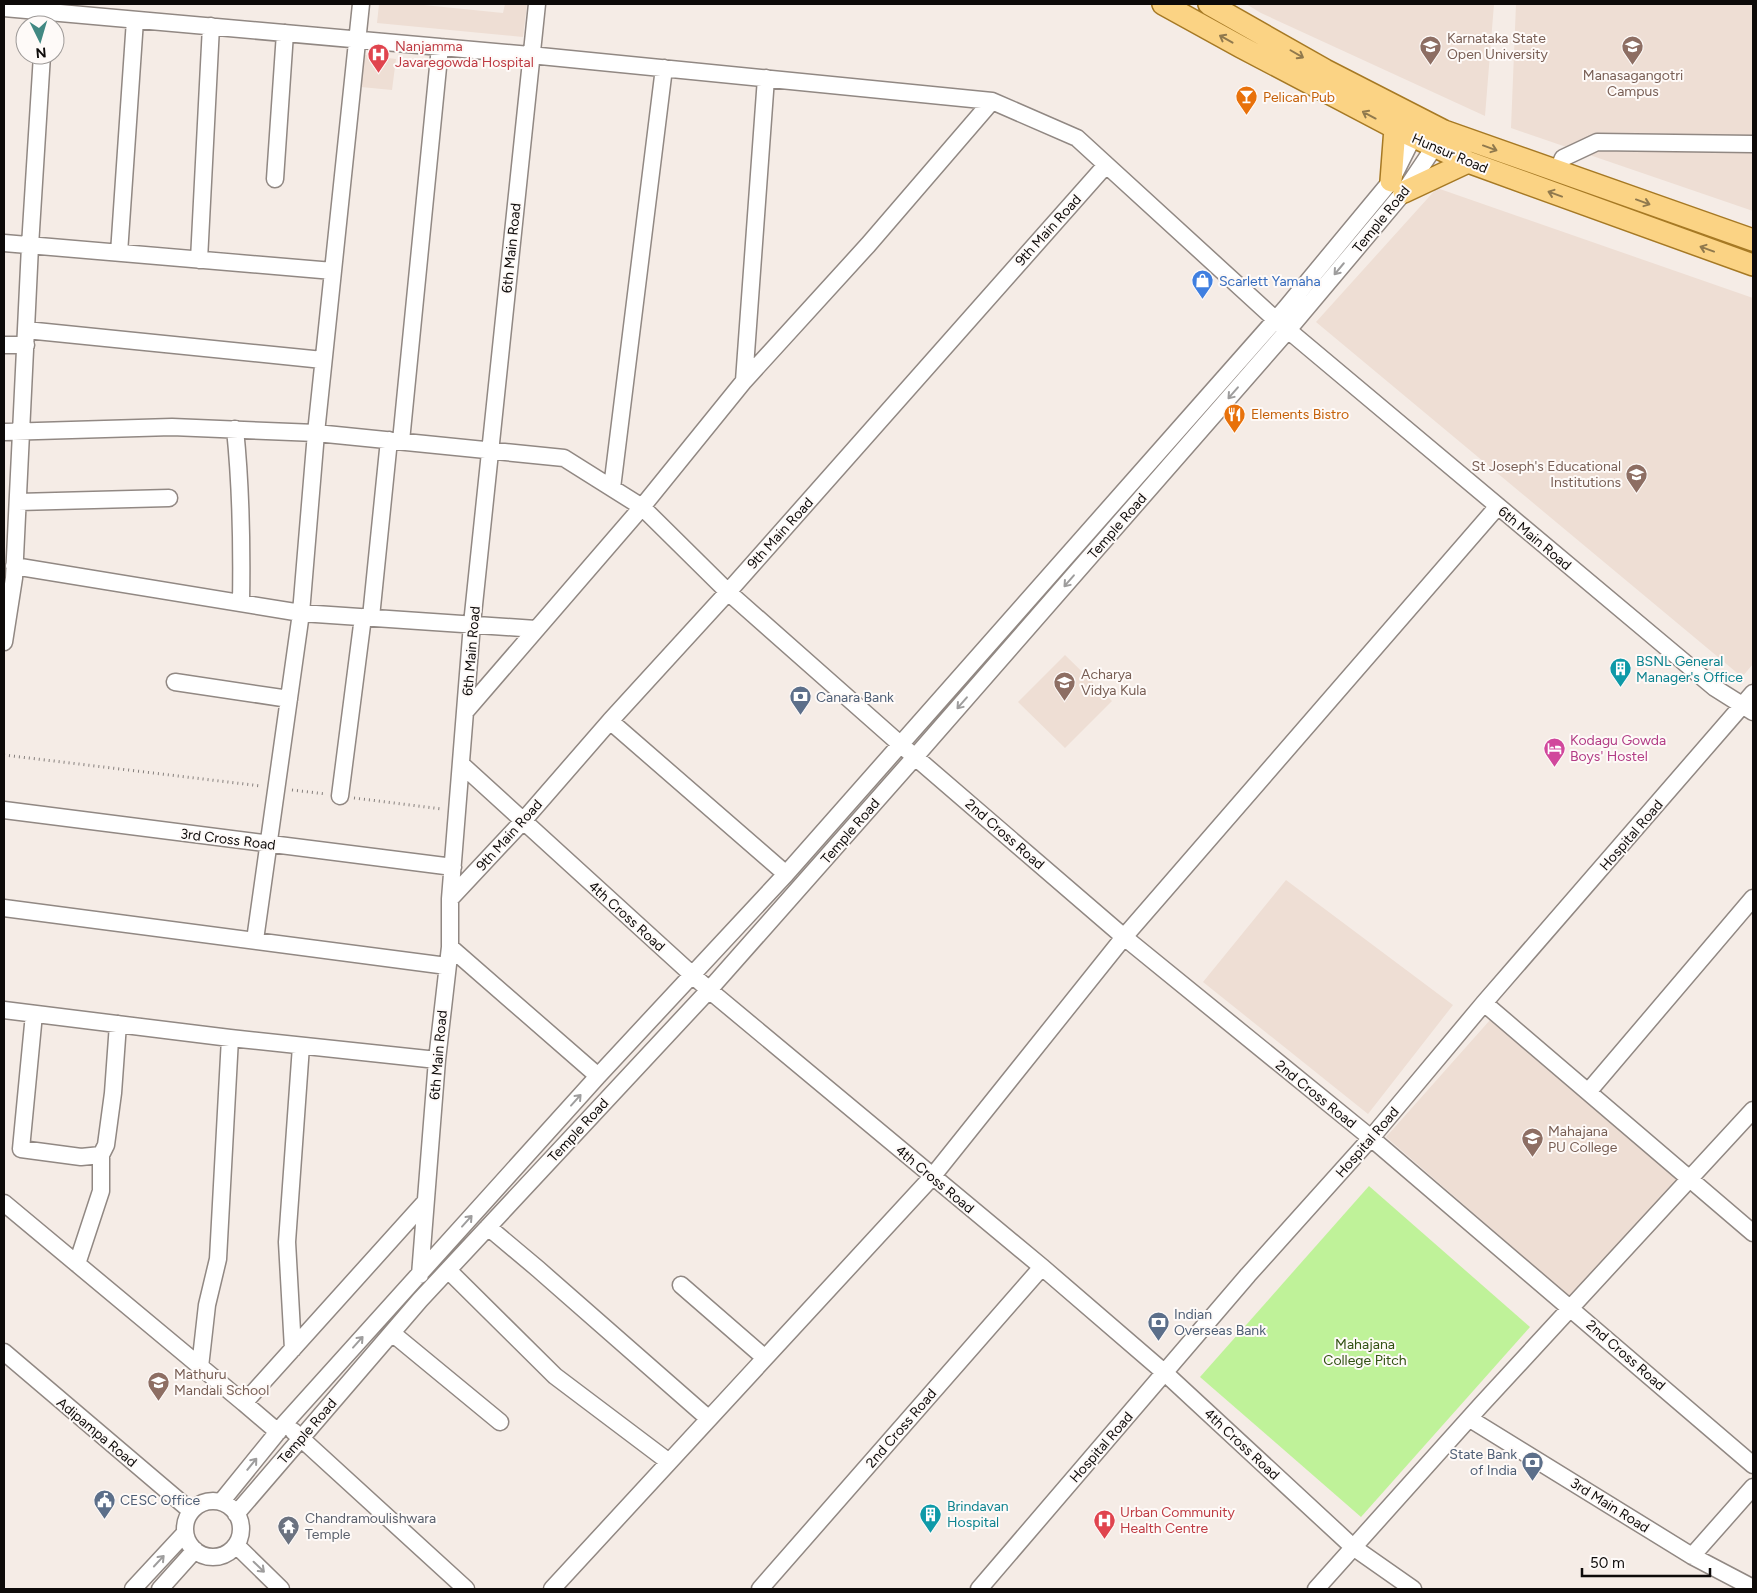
<svg xmlns="http://www.w3.org/2000/svg" width="1757" height="1593" viewBox="0 0 1757 1593" font-family="Figtree,sans-serif">
  <style>
    .built { fill: #eeded4 }
    .green { fill: #bff299 }
    .lines { fill: none; stroke-linecap: round; stroke-linejoin: round }
    .minor-casing { stroke: #918883; stroke-width: 19 }
    .major-casing { stroke: #a67924; stroke-width: 24 }
    .path { stroke: #857f7c; stroke-width: 3; stroke-dasharray: 1 4; stroke-linecap: butt }
    .minor { stroke: #fff; stroke-width: 16 }
    .major { stroke: #fbd384; stroke-width: 21 }
    .oneway { stroke: #90794d }
    .oneway2 { stroke: #9e9d9d }
    .labels { text-anchor: middle; stroke-width: 4; stroke-linejoin: round; paint-order: stroke }
    .education-label { font-size: 14px; fill: #785e54; stroke: #fefaf8; text-anchor: start }
    .health-label { font-size: 14px; fill: #be3a42; stroke: #fefaf8; text-anchor: start }
    .food-label { font-size: 14px; fill: #c56008; stroke: #fefaf8; text-anchor: start }
    .street-label { font-size: 14px; fill: #0d0a09; stroke: #fefaf8 }
    .shop-label { font-size: 14px; fill: #366cbe; stroke: #fefaf8; text-anchor: start }
    .culture-label { font-size: 14px; fill: #0d838f; stroke: #fefaf8; text-anchor: start }
    .service-label { font-size: 14px; fill: #4e5e75; stroke: #fefaf8; text-anchor: start }
    .hotel-label { font-size: 14px; fill: #b23c85; stroke: #fefaf8; text-anchor: start }
    .park-label { font-size: 14px; fill: #315012; stroke: #fefaf8 }
    .worship-label { font-size: 14px; fill: #5b616d; stroke: #fefaf8; text-anchor: start }
  </style>
  <rect width="100%" height="100%" fill="#f5ece6"/>
  <path class="built" d="M379 4H414L503 13 505 4H527L523 37 377 23Z
    M1246 4H1494L1485 116 1261 13Z
    M1516 4H1753V211L1511 128Z
    M365 55 396 59 392 90 361 87Z
    M1437 188 1753 298V664L1742 677 1316 322Z
    M1065 655 1112 701 1065 748 1018 702Z
    M1286 880 1453 1005 1368 1114 1203 982Z
    M1490 1020 1679 1179 1571 1298 1386 1137Z"/>
  <path class="green" d="M1369 1186 1530 1327 1361 1517 1200 1377Z"/>
  <g class="lines">
    <defs>
      <path id="minor" d="M4 8 530 55 992 101 1077 138 1276 320 1715 688 1753 712
        M1557 172 1563 158 1597 142 1753 144
        M275 179 285 33
        M4 243 333 271
        M119 253 135 20
        M199 260 211 26
        M26 330 323 360
        M4 345H26
        M744 381 766 78
        M235 429C241 487 242 545 241 603
        M4 432 172 427 316 433 564 458 642 507 728 592 900 744 1124 937 1371 1138 1753 1465
        M401 441 440 47
        M612 488 664 68
        M18 502 169 498
        M14 566 301 613 536 629
        M371 617 389 440
        M4 642 14 578 30 246 42 55
        M175 682 289 699
        M465 712 642 507 744 381 868 245 992 101
        M610 721 786 874
        M461 764 709 990 1042 1267 1165 1373 1353 1547 1413 1589
        M340 796 363 617
        M4 810 453 867
        M450 899 523 821 610 721 728 592 1106 165
        M4 908 447 966
        M255 940 301 613 316 433 361 4
        M450 947 598 1076
        M1484 1003 1753 1233
        M4 1010 230 1038 437 1060
        M34 1014 21 1149 81 1157 101 1155
        M1588 1092 1753 898
        M4 1203 244 1403 425 1202
        M488 1227 538 1269 709 1419
        M77 1264 101 1191V1155L106 1145 113 1093 118 1024
        M448 1270 555 1376 669 1462
        M420 1275 437 1060 450 947V899L472 624 537 4
        M681 1285 765 1358
        M392 1333 500 1422
        M293 1349 287 1242 301 1046
        M4 1352 191 1511
        M200 1367 207 1305 218 1259 230 1038
        M244 1403 278 1432
        M1470 1419 1692 1556 1753 1588
        M293 1431 466 1589
        M185 1529a28 28 0 1 1 56 0a28 28 0 1 1-56 0Z
        M221 1502 285 1423 598 1076 786 874 1285 309 1391 181 1418 127
        M236 1514 420 1300 709 990 915 757 1288 330 1404 192 1441 137
        M236 1545 281 1589
        M1692 1556 1753 1487
        M133 1589 185 1533
        M160 1589 195 1550
        M552 1589 932 1177 1124 937 1498 506
        M760 1589 1042 1267
        M979 1589 1248 1275 1371 1138 1484 1003 1753 693
        M1316 1589 1481 1405 1753 1110"/>
      <path id="major" d="M1163 4 1241 47 1395 128 1468 162 1753 265
        M1209 4 1325 70 1444 131 1753 240
        M1391 181 1395 128
        M1404 192 1468 162"/>
    </defs>
    <use href="#minor" class="minor-casing"/>
    <use href="#major" class="major-casing"/>
    <path class="path" d="M4 755 261 786
      M292 790 326 794
      M354 798 442 809"/>
    <use href="#minor" class="minor"/>
    <use href="#major" class="major"/>
  </g>
  <defs><path id="oneway-shaft" d="M-6 0H5M1.5-3L5.5 0L1.5 3" fill="none" stroke-width="1.6" stroke-linecap="round" stroke-linejoin="round" transform="scale(1.25)"/></defs>
  <g class="oneway">
    <use href="#oneway-shaft" transform="translate(1226 39) rotate(-151)"/>
    <use href="#oneway-shaft" transform="translate(1297 54) rotate(30)"/>
    <use href="#oneway-shaft" transform="translate(1369 115) rotate(-152)"/>
    <use href="#oneway-shaft" transform="translate(1490 148) rotate(20)"/>
    <use href="#oneway-shaft" transform="translate(1555 194) rotate(-160)"/>
    <use href="#oneway-shaft" transform="translate(1643 202) rotate(20)"/>
    <use href="#oneway-shaft" transform="translate(1707 249) rotate(-160)"/>
  </g>
  <g class="oneway2">
    <use href="#oneway-shaft" transform="translate(1339 269) rotate(130)"/>
    <use href="#oneway-shaft" transform="translate(1233 393) rotate(131)"/>
    <use href="#oneway-shaft" transform="translate(1069 581) rotate(131)"/>
    <use href="#oneway-shaft" transform="translate(962 703) rotate(131)"/>
    <use href="#oneway-shaft" transform="translate(576 1100) rotate(-48)"/>
    <use href="#oneway-shaft" transform="translate(467 1221) rotate(-48)"/>
    <use href="#oneway-shaft" transform="translate(358 1342) rotate(-48)"/>
    <use href="#oneway-shaft" transform="translate(252 1464) rotate(-51)"/>
    <use href="#oneway-shaft" transform="translate(159 1561) rotate(-47)"/>
    <use href="#oneway-shaft" transform="translate(259 1567) rotate(44)"/>
  </g>
  <defs>
    <symbol id="university-pin" viewBox="-11 -11 22 30"><path d="M0 17L-7.5 6A9.5 9.5 0 1 1 7.5 6Z" fill="#8d6e63" stroke="#fefaf8"/><path d="M0-5L7-2L0 1L-7-2ZM-4 1L0 2.5L4 1V4Q0 6-4 4Z" fill="#fff"/></symbol>
    <symbol id="hospital-pin" viewBox="-11 -11 22 30"><path d="M0 17L-7.5 6A9.5 9.5 0 1 1 7.5 6Z" fill="#e0444e" stroke="#fefaf8"/><path d="M-5-5h3v3.5h4V-5h3V5h-3V1.5h-4V5h-3Z" fill="#fff"/></symbol>
    <symbol id="bar-pin" viewBox="-11 -11 22 30"><path d="M0 17L-7.5 6A9.5 9.5 0 1 1 7.5 6Z" fill="#e8710a" stroke="#fefaf8"/><path d="M-6-5H6L.8 .8V4.5H3.5V6h-7V4.5H-.8V.8Z" fill="#fff"/></symbol>
    <symbol id="shop-pin" viewBox="-11 -11 22 30"><path d="M0 17L-7.5 6A9.5 9.5 0 1 1 7.5 6Z" fill="#3f7fe0" stroke="#fefaf8"/><path d="M-5-2.5h2.3a2.7 3.5 0 0 1 5.4 0H5L5.5 6h-11ZM-1.5-2.5h3a1.5 2.3 0 0 0-3 0Z" fill="#fff"/></symbol>
    <symbol id="restaurant-pin" viewBox="-11 -11 22 30"><path d="M0 17L-7.5 6A9.5 9.5 0 1 1 7.5 6Z" fill="#e8710a" stroke="#fefaf8"/><path d="M-5-6h1v4h1v-4h1v4h1v-4h1v5L-1.5 .5V6h-2V.5L-5-1ZM5-6V6H3V1.5H1.5Q1.5-4 5-6Z" fill="#fff"/></symbol>
    <symbol id="school-pin" viewBox="-11 -11 22 30"><path d="M0 17L-7.5 6A9.5 9.5 0 1 1 7.5 6Z" fill="#8d6e63" stroke="#fefaf8"/><path d="M0-5L7-2L0 1L-7-2ZM-4 1L0 2.5L4 1V4Q0 6-4 4Z" fill="#fff"/></symbol>
    <symbol id="building-pin" viewBox="-11 -11 22 30"><path d="M0 17L-7.5 6A9.5 9.5 0 1 1 7.5 6Z" fill="#0f9aa8" stroke="#fefaf8"/><path d="M-4-6H4V6H1V3H-1V6H-4ZM-2.5-4.3h1.7v1.8h-1.7ZM.8-4.3h1.7v1.8H.8ZM-2.5-1h1.7V.8h-1.7ZM.8-1h1.7V.8H.8Z" fill="#fff"/></symbol>
    <symbol id="bank-pin" viewBox="-11 -11 22 30"><path d="M0 17L-7.5 6A9.5 9.5 0 1 1 7.5 6Z" fill="#5c6f8a" stroke="#fefaf8"/><path d="M-6-4H6V4H-6ZM0-2.3a2.3 2.3 0 1 0 0 4.6a2.3 2.3 0 1 0 0-4.6Z" fill="#fff"/></symbol>
    <symbol id="hotel-pin" viewBox="-11 -11 22 30"><path d="M0 17L-7.5 6A9.5 9.5 0 1 1 7.5 6Z" fill="#d1479c" stroke="#fefaf8"/><path d="M-6-4.5h1.5V1H6V5H4.5V3h-9V5H-6ZM-4 0a1.8 1.8 0 1 1 3.6 0ZM.5 0V-2.5h3Q6-2.5 6 0Z" fill="#fff"/></symbol>
    <symbol id="civic-pin" viewBox="-11 -11 22 30"><path d="M0 17L-7.5 6A9.5 9.5 0 1 1 7.5 6Z" fill="#5c6f8a" stroke="#fefaf8"/><path d="M-.6-6.5H3V-4.5H.6V-3L4-1V1h2V6H-6V1h2V-1L-.6-3ZM-1.2 2.5V6h2.4V2.5Z" fill="#fff"/></symbol>
    <symbol id="temple-pin" viewBox="-11 -11 22 30"><path d="M0 17L-7.5 6A9.5 9.5 0 1 1 7.5 6Z" fill="#6b7280" stroke="#fefaf8"/><path d="M0-6L5-2H3V0L6.5 2.5H4V6H1.5V3h-3V6H-4V2.5H-6.5L-3 0V-2H-5Z" fill="#fff"/></symbol>
  </defs>
  <g fill-rule="evenodd">
    <use href="#university-pin" x="1418" y="34" width="25" height="34"/>
    <use href="#university-pin" x="1620" y="34" width="25" height="34"/>
    <use href="#hospital-pin" x="366" y="42" width="25" height="34"/>
    <use href="#bar-pin" x="1234" y="84" width="25" height="34"/>
    <use href="#shop-pin" x="1190" y="268" width="25" height="34"/>
    <use href="#restaurant-pin" x="1222" y="402" width="25" height="34"/>
    <use href="#school-pin" x="1624" y="462" width="25" height="34"/>
    <use href="#building-pin" x="1608" y="656" width="25" height="34"/>
    <use href="#school-pin" x="1052" y="670" width="25" height="34"/>
    <use href="#bank-pin" x="788" y="684" width="25" height="34"/>
    <use href="#hotel-pin" x="1542" y="736" width="25" height="34"/>
    <use href="#university-pin" x="1520" y="1126" width="25" height="34"/>
    <use href="#bank-pin" x="1146" y="1310" width="25" height="34"/>
    <use href="#school-pin" x="146" y="1370" width="25" height="34"/>
    <use href="#bank-pin" x="1520" y="1450" width="25" height="34"/>
    <use href="#civic-pin" x="92" y="1488" width="25" height="34"/>
    <use href="#building-pin" x="918" y="1502" width="25" height="34"/>
    <use href="#hospital-pin" x="1092" y="1508" width="25" height="34"/>
    <use href="#temple-pin" x="276" y="1514" width="25" height="34"/>
  </g>
  <g class="labels">
    <g class="education-label">
      <text x="1447" y="43">Karnataka State<tspan x="1447" dy="16">Open University</tspan></text>
      <text x="1633" y="80" text-anchor="middle">Manasagangotri<tspan x="1633" dy="16">Campus</tspan></text>
      <text x="1621" y="471" text-anchor="end">St Joseph's Educational<tspan x="1621" dy="16">Institutions</tspan></text>
      <text x="1081" y="679">Acharya<tspan x="1081" dy="16">Vidya Kula</tspan></text>
      <text x="1548" y="1136">Mahajana<tspan x="1548" dy="16">PU College</tspan></text>
      <text x="174" y="1379">Mathuru<tspan x="174" dy="16">Mandali School</tspan></text>
    </g>
    <g class="health-label">
      <text x="395" y="51">Nanjamma<tspan x="395" dy="16">Javaregowda Hospital</tspan></text>
      <text x="1120" y="1517">Urban Community<tspan x="1120" dy="16">Health Centre</tspan></text>
    </g>
    <g class="food-label">
      <text x="1263" y="102">Pelican Pub</text>
      <text x="1251" y="419">Elements Bistro</text>
    </g>
    <g class="street-label">
      <text transform="translate(1450 153) rotate(23)" y="5">Hunsur Road</text>
      <text transform="translate(1381 219) rotate(-51)" y="5">Temple Road</text>
      <text transform="translate(1048 230) rotate(-48)" y="5">9th Main Road</text>
      <text transform="translate(511 248) rotate(-84)" y="5">6th Main Road</text>
      <text transform="translate(1117 526) rotate(-49)" y="5">Temple Road</text>
      <text transform="translate(780 533) rotate(-48)" y="5">9th Main Road</text>
      <text transform="translate(1535 538) rotate(40)" y="5">6th Main Road</text>
      <text transform="translate(471 651) rotate(-85)" y="5">6th Main Road</text>
      <text transform="translate(850 831) rotate(-49)" y="5">Temple Road</text>
      <text transform="translate(1005 834) rotate(41)" y="5">2nd Cross Road</text>
      <text transform="translate(509 835) rotate(-48)" y="5">9th Main Road</text>
      <text transform="translate(1631 835) rotate(-49)" y="5">Hospital Road</text>
      <text transform="translate(228 839) rotate(7)" y="5">3rd Cross Road</text>
      <text transform="translate(627 916) rotate(42)" y="5">4th Cross Road</text>
      <text transform="translate(438 1055) rotate(-85)" y="5">6th Main Road</text>
      <text transform="translate(1316 1094) rotate(39)" y="5">2nd Cross Road</text>
      <text transform="translate(578 1130) rotate(-47)" y="5">Temple Road</text>
      <text transform="translate(1367 1142) rotate(-49)" y="5">Hospital Road</text>
      <text transform="translate(935 1179) rotate(40)" y="5">4th Cross Road</text>
      <text transform="translate(1626 1355) rotate(41)" y="5">2nd Cross Road</text>
      <text transform="translate(901 1428) rotate(-49)" y="5">2nd Cross Road</text>
      <text transform="translate(307 1431) rotate(-49)" y="5">Temple Road</text>
      <text transform="translate(97 1432) rotate(40)" y="5">Adipampa Road</text>
      <text transform="translate(1242 1444) rotate(43)" y="5">4th Cross Road</text>
      <text transform="translate(1101 1447) rotate(-49)" y="5">Hospital Road</text>
      <text transform="translate(1610 1505) rotate(32)" y="5">3rd Main Road</text>
    </g>
    <g class="shop-label">
      <text x="1219" y="286">Scarlett Yamaha</text>
    </g>
    <g class="culture-label">
      <text x="1636" y="666">BSNL General<tspan x="1636" dy="16">Manager's Office</tspan></text>
      <text x="947" y="1511">Brindavan<tspan x="947" dy="16">Hospital</tspan></text>
    </g>
    <g class="service-label">
      <text x="816" y="702">Canara Bank</text>
      <text x="1174" y="1319">Indian<tspan x="1174" dy="16">Overseas Bank</tspan></text>
      <text x="1517" y="1459" text-anchor="end">State Bank<tspan x="1517" dy="16">of India</tspan></text>
      <text x="120" y="1505">CESC Office</text>
    </g>
    <g class="hotel-label">
      <text x="1570" y="745">Kodagu Gowda<tspan x="1570" dy="16">Boys' Hostel</tspan></text>
    </g>
    <g class="park-label">
      <text x="1365" y="1349">Mahajana<tspan x="1365" dy="16">College Pitch</tspan></text>
    </g>
    <g class="worship-label">
      <text x="305" y="1523">Chandramoulishwara<tspan x="305" dy="16">Temple</tspan></text>
    </g>
  </g>
  <rect width="1757" height="1593" fill="none" stroke="#0d0a09" stroke-width="10"/>
  <g transform="translate(40 40) rotate(175)"><circle r="24" fill="#fefaf8" stroke="#9e9a98"/>
  <path d="M0-4L9 19L0 12L-9 19Z" fill="#418882"/>
  <text y="-8" font-size="14" font-weight="bold" text-anchor="middle" fill="#0d0a09">N</text>
  </g>
  <path d="M1582 1568v8h128v-8" fill="none" stroke="#0d0a09" stroke-width="2.5"/>
  <text x="1590" y="1568" font-size="15" fill="#0d0a09" stroke="#fefaf8" stroke-width="4" paint-order="stroke">50 m</text>
</svg>
